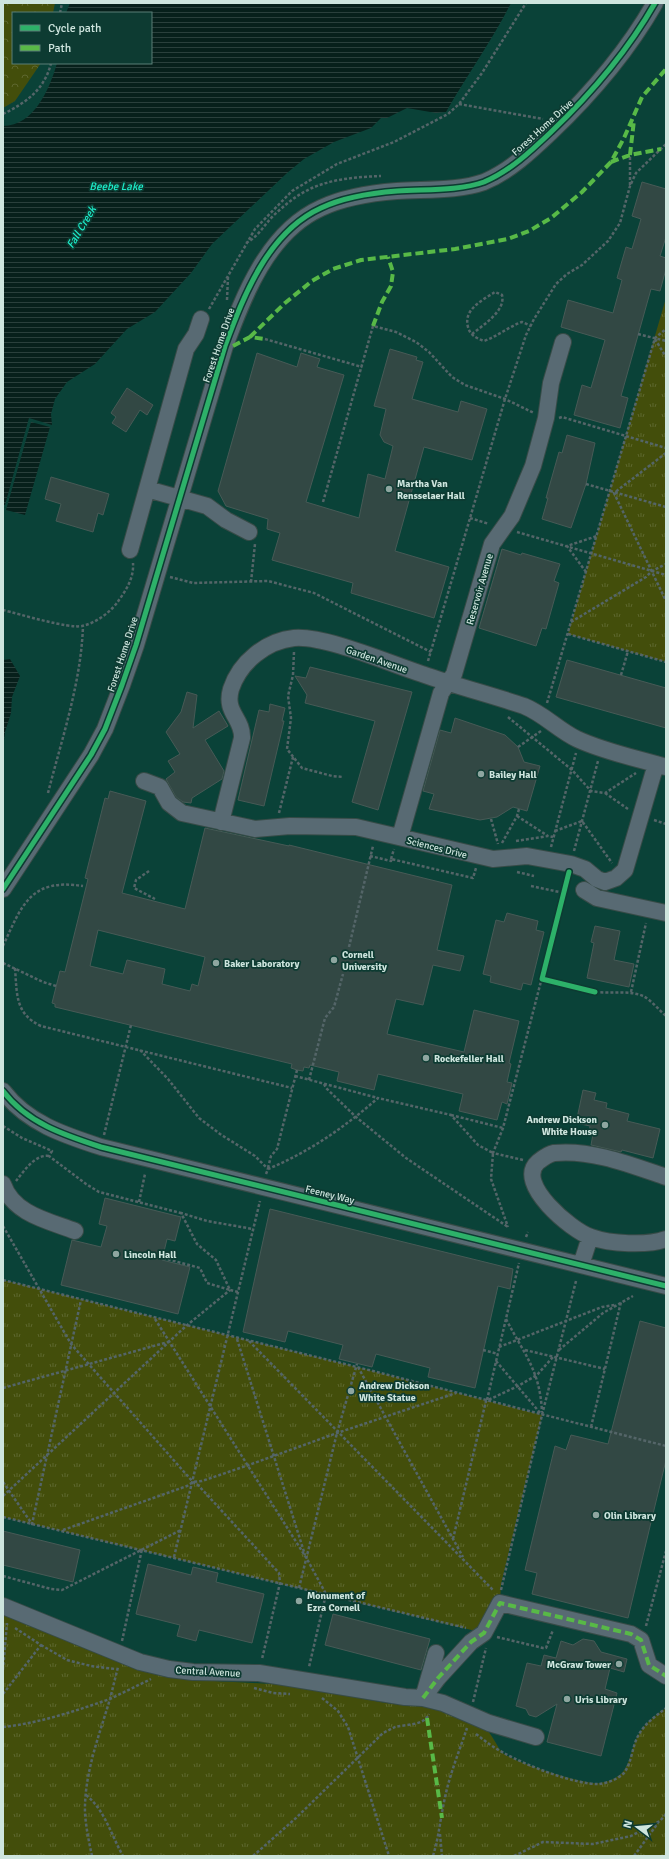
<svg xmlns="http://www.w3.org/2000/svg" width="669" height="1859" viewBox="0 0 669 1859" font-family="Signika,sans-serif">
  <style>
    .built { fill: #0a4238; fill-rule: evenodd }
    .grass { fill: url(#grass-tufts) }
    .forest { fill: url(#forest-crowns) }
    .water { fill: url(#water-rules) }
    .building { fill: #324844; stroke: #475a56; fill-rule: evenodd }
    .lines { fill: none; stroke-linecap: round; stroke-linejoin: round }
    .minor-casing { stroke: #374b47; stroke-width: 18 }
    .path { stroke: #546568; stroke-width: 2.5; stroke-dasharray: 3 2; stroke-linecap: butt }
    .minor { stroke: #586a73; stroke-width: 16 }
    .quiet { stroke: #58b947; stroke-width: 4; stroke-dasharray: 8 4; stroke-linecap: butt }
    .cycleway-casing { stroke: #0d3b32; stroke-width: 8 }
    .cycleway { stroke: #2db169; stroke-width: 5 }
    .poi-dot { fill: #8ea6a0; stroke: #0d3b32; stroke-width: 1.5 }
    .labels { text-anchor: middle; stroke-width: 3.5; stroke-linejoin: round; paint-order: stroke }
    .street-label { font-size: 10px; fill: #cee5de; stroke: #0d3b32 }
    .poi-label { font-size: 10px; font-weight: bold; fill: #cee5de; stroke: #0d3b32; text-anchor: start }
    .water-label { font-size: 11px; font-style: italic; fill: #1eeecb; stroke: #0d3b32 }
  </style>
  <defs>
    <pattern id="grass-tufts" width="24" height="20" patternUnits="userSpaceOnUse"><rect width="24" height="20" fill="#434e0b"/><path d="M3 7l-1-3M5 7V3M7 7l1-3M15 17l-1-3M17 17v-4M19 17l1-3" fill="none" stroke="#5d672e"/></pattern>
    <pattern id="forest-crowns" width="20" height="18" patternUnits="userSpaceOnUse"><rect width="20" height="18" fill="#434e0b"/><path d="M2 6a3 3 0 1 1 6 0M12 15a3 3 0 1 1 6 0" fill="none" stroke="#5d672e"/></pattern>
    <pattern id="water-rules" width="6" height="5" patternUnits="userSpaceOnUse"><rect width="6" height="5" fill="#07201b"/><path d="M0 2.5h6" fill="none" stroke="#2a403c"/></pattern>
  </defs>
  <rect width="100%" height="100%" fill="#18302c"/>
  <path class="built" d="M3 3H666V1856H3ZM13 13H151V63H13Z"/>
  <path class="grass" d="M666 298V662L568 634Z
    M3 1280 357 1367 542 1415 501 1584 500 1603 484 1633 3 1517Z
    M3 1614 166 1675C211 1684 258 1681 304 1687 334 1691 363 1700 393 1704 410 1706 428 1704 444 1710 453 1713 479 1723 485 1728 493 1735 496 1746 503 1753 513 1762 588 1786 600 1783 637 1777 625 1750 643 1728 649 1720 658 1714 666 1708V1856H3Z"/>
  <path class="forest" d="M3 3H55L53 13H13V63H41L15 101 3 108Z"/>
  <path class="water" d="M70 3H511C492 41 467 75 446 112L436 113 407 108 387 118H381L371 128 334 142 304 159 287 173 212 244 191 273 155 312 127 329 95 364 67 382 55 399 51 414 52 425 29 418 5 505H3V126C34 126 50 88 57 63H151V13H66Z
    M31 422 50 427 25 515 6 510Z
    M10 659 20 676 12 697 11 713 5 732 3 748V660Z"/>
  <path class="building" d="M642 182 666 189V237L660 256 666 258V269L660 291 651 289 621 396 628 398 620 428 574 415 582 385 591 388 605 340 561 327 568 300 613 313 622 280 617 278 626 247 632 249 641 219 632 216Z
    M390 349 417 357 416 360 423 362 412 399 458 412 461 401 487 409 472 460 424 447 395 551 449 567 434 618 351 593 353 583 272 560 280 533 267 529 268 519 226 506 218 491 257 353 297 367 301 353 320 359 317 367 344 375 306 502 359 518 368 474 385 479 393 446 384 442 380 435 386 409 374 406Z
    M127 388 153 405 147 415 140 410 126 432 112 423 116 417 111 413Z
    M567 435 595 443 586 484 571 528 542 519 548 498H546L559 452 562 453Z
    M51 477 109 494 103 515 98 513 93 532 56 521 61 504 45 499Z
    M502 549 521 555 522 553 560 564 554 581 559 583 546 629 542 628 536 646 479 628Z
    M567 660 666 688V728L556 697Z
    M310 667 412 692 378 810 352 802 375 721 305 703 307 695 295 676 306 678Z
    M187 692 197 695 193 728 219 711 228 726 205 740 224 771 222 779 192 798 191 803 183 802 176 797 166 779 175 772 168 761 180 754 166 732 181 712Z
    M270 704 285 708 282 721H284L264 806 238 800 259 710 269 712Z
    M455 718 505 735 518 747 524 762 540 766 527 811 513 807 497 817 480 820 429 809 434 794 423 791 440 730 451 733Z
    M110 791 146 801 122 893 185 909 205 828 289 846V845L452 885 437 950 464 956 460 971 433 965 423 1005 396 999 387 1034 464 1052 474 1010 519 1021 509 1063 511 1064 507 1082 512 1083 507 1104 502 1102 497 1120 459 1111 463 1094 378 1074 374 1090 337 1081 339 1072 310 1065 309 1068 304 1067 303 1071 297 1070 291 1068 292 1064 55 1007V1004L52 1003 60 971 65 972 88 879 85 878 105 798 108 799ZM98 930 205 957 198 986 192 984 190 991 162 984 165 969 127 960 123 974 90 966Z
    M507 913 538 921 536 930 544 932 531 985 523 983 521 990 490 982 491 976 483 974 496 920 504 922Z
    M595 926 620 931 614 960 634 964 629 987 587 978 594 943 591 942Z
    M583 1090 596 1093 594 1100 607 1103 606 1108 629 1114 627 1121 660 1129 653 1158 622 1150 621 1152 591 1145 593 1134 589 1133 590 1126 576 1123Z
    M105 1198 181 1217 175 1241 167 1239 162 1260 190 1267 178 1314 61 1285 72 1240 101 1247 107 1226 99 1224Z
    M270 1209 513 1269 510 1289 498 1286 475 1388 428 1377 430 1368 376 1354 372 1367 339 1359 343 1345 288 1331 285 1342 243 1332Z
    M640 1321 666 1328V1460L628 1618 532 1594 537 1573 525 1570 555 1446 566 1450 571 1435 608 1444Z
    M3 1531 80 1550 73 1582 3 1565Z
    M148 1564 191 1575 193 1567 218 1573 216 1582 264 1594 252 1643 199 1630 196 1641 177 1636 180 1625 136 1614Z
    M333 1614 430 1639 421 1670 325 1645Z
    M583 1639 594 1641 601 1652 627 1659 624 1672 610 1668 605 1689 617 1693 601 1756 547 1742 557 1704 536 1717 529 1715 526 1709 516 1706 527 1663 541 1666 544 1655 556 1658 561 1641 573 1645Z"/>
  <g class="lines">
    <defs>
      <path id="minor" d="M147 489 207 506 226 520 249 532
        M130 550 186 349 196 334 201 319
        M144 781 160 787 169 803 182 813 255 829 290 826 356 827 493 859 527 856 571 864 585 869 597 879 605 882 616 878 625 870 656 764
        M221 822 242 738C243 718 224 713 231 689 240 662 266 641 294 638 324 635 391 664 422 674 456 686 491 695 524 706 544 714 558 730 577 739 605 752 636 758 666 767
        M400 837 441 693 454 674 492 544 512 516 533 466 546 418 551 383 563 342
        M3 889 91 755 105 729 122 685 136 645 225 346C244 295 268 232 321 208 344 197 371 193 397 191 424 189 459 191 484 182 510 171 531 151 551 132 592 93 627 52 655 3
        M584 890 597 898 666 913
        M3 1091C27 1123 64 1135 101 1147L666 1286
        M666 1177C631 1165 591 1149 554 1153 548 1154 543 1158 538 1162 514 1183 572 1231 591 1237 610 1244 647 1246 666 1239
        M3 1184C13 1214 49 1221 75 1231
        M581 1265 590 1237
        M3 1606 140 1662 169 1669 193 1672 259 1673 405 1697 423 1698 438 1678 471 1642 484 1633 500 1603 631 1634 641 1640 649 1665 666 1676
        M436 1653 423 1698 443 1703 489 1723 536 1737"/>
    </defs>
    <use href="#minor" class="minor-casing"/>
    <path class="path" d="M60 13 62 3
      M459 104 543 119
      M3 114C26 103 45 89 51 63
      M630 185V155
      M246 243C258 237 264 225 274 215 284 206 294 197 306 191 328 179 356 177 381 176
      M227 300 228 277
      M209 309 255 229 292 191 337 164 394 142 448 114 459 104 482 73 526 3
      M472 334C483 325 506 311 502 295L495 292C483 300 463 309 468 327 470 335 476 338 484 341 498 336 508 327 522 322L531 326
      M638 334 666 341
      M265 339 362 367
      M655 339 666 357
      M559 418 562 417 666 448
      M666 453 614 493 666 601
      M586 484 666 507
      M323 502 373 326 396 332 416 342 429 352 452 377 465 385 505 399 534 413
      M470 518 489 524
      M517 532 666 575
      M586 572 567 546 597 536
      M170 577 193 583 268 581 314 593 431 652
      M251 582 255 544
      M3 610C19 614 69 629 82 626 96 623 111 612 119 600 127 589 134 577 133 563
      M571 622 646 577 652 571 666 564
      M568 634 666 662
      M294 652 293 675 288 696 291 718 287 749 302 768 332 776 343 777
      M428 661 505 399 526 335 534 319 556 284 567 274 582 265 608 241 620 223 630 186 636 173 666 144
      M621 675 628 651
      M547 703 655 338 666 329
      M508 717 572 770 591 791 605 793 636 773
      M518 747 541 731
      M48 793C62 738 81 683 83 626
      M605 793 628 809
      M279 813 293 757
      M517 816 548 836
      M491 819 498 844
      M654 820 666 824
      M555 831 582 821 612 863
      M516 841 548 836 553 837
      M502 843 517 816 519 809
      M551 847 576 753
      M574 851 598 761
      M370 856 391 861V859L473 878 476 868
      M391 859 394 849
      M149 871 136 880 134 888 155 899
      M517 872 534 876
      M531 886 564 893
      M3 946C22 905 30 878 83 886
      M349 947 373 846
      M3 963 43 982 56 986
      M15 968C17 994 15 1014 41 1026L292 1088
      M542 979C560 984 578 990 597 992 612 994 629 990 643 996 651 1000 659 1010 666 1016
      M631 992 646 923
      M140 1050 168 1079 199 1118 220 1134 255 1156 268 1169
      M295 1076 378 1098
      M309 1080 325 1018 334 1007 343 974
      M324 1084 326 1088 356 1117 406 1158 508 1227
      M451 1115 503 1128
      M3 1126 22 1138 52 1151 49 1156 86 1184 99 1192 181 1213
      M104 1135 131 1025
      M523 1160 493 1153 503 1128 568 877
      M268 1168 271 1156 277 1149 297 1070
      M266 1174 268 1169C309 1152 345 1127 378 1098L451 1115 478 1145 493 1153 491 1179 508 1227
      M16 1181C24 1171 35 1154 49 1156
      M139 1202 145 1174
      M3 1226 71 1344 193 1482 198 1485 279 1573 280 1583 262 1659
      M526 1237 528 1232
      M163 1258 200 1268 207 1283 230 1290
      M3 1280 357 1367 666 1446
      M238 1292 230 1290 216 1260 197 1244 181 1213 207 1221 253 1229
      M155 1319 307 1559 326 1594 309 1667
      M506 1319C524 1354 540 1370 542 1412
      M237 1339 305 1555
      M249 1341 493 1590
      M499 1347 602 1307 615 1305
      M483 1350 498 1354
      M525 1350 605 1369
      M559 1350 603 1313 633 1296
      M496 1361 541 1414
      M358 1367 463 1557
      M3 1388 168 1342
      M487 1400 519 1263
      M591 1427 621 1302
      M3 1482 32 1524 81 1300
      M3 1496 186 1326 230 1290
      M3 1517 466 1628
      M63 1530 187 1486 193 1482 202 1481 246 1466 337 1433 456 1393
      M453 1539 486 1401 518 1386 537 1375 553 1357
      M174 1557 260 1201
      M3 1576 51 1589 62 1590 181 1530
      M299 1588 337 1433 357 1364
      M501 1590 542 1415 576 1281
      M646 1626 666 1551
      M497 1637 543 1648H546L553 1630
      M122 1641 142 1549
      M41 1645 67 1660 91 1666 115 1669
      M3 1670 7 1623
      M254 1688 273 1693 290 1694
      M3 1694 41 1645 15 1628
      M322 1698 338 1711 348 1727 389 1856
      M473 1702 486 1648
      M3 1727C40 1723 75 1711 110 1699L118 1667
      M476 1734C485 1741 494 1748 504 1753 525 1765 576 1785 599 1784 608 1783 618 1779 624 1773 632 1762 632 1747 638 1736 644 1724 656 1716 666 1708
      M86 1795C105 1810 111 1835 123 1856
      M440 1834 442 1856
      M92 1856C89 1842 86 1828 85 1813 84 1774 99 1736 110 1699L151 1679
      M253 1856 296 1818 383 1733C387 1731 391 1729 395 1727 406 1724 424 1726 429 1714
      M433 1856C439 1836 440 1821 444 1802 449 1776 459 1752 467 1728
      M514 1856 543 1842 593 1844 631 1836 660 1821 666 1814
      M634 1856 658 1823"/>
    <use href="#minor" class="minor"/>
    <path class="quiet" d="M630 155 634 120
      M611 162 630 155 661 149
      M373 326 382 302 391 286 393 272 388 257
      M250 337 285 303 312 281 333 269 361 260 455 249 508 239 529 231 551 218 582 192 611 162 624 138 642 97 666 69
      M233 346 250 337 265 339
      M423 1698 438 1678 471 1642 484 1633 500 1603 631 1634 641 1640 649 1665 666 1676
      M427 1718 442 1818"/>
    <defs>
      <path id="cycleway" d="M569 872 542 979 595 992
        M3 889 91 755 105 729 122 685 136 645 225 346C244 295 268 232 321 208 344 197 371 193 397 191 424 189 459 191 484 182 510 171 531 151 551 132 592 93 627 52 655 3
        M3 1091C27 1123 64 1135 101 1147L666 1286"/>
    </defs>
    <use href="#cycleway" class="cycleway-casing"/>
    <use href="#cycleway" class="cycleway"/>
  </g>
  <g class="poi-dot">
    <circle cx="389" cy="489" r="4"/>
    <circle cx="481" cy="774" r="4"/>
    <circle cx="334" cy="960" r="4"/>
    <circle cx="216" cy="963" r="4"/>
    <circle cx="426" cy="1058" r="4"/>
    <circle cx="605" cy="1125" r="4"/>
    <circle cx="116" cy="1254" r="4"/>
    <circle cx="351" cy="1391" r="4"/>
    <circle cx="596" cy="1515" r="4"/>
    <circle cx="299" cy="1601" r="4"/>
    <circle cx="619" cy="1664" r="4"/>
    <circle cx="567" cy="1699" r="4"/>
  </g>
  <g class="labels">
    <g class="street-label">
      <text transform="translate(542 127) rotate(-42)" y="4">Forest Home Drive</text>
      <text transform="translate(218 345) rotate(-71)" y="4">Forest Home Drive</text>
      <text transform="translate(479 589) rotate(-74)" y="4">Reservoir Avenue</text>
      <text transform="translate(122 654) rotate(-72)" y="4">Forest Home Drive</text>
      <text transform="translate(377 659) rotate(19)" y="4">Garden Avenue</text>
      <text transform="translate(437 847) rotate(14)" y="4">Sciences Drive</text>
      <text transform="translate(330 1194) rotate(14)" y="4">Feeney Way</text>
      <text transform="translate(208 1671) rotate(3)" y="4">Central Avenue</text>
    </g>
    <g class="poi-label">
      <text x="397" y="487">Martha Van<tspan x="397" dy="12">Rensselaer Hall</tspan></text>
      <text x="489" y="778">Bailey Hall</text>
      <text x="342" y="958">Cornell<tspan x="342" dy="12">University</tspan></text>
      <text x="224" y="967">Baker Laboratory</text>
      <text x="434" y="1062">Rockefeller Hall</text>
      <text x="597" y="1123" text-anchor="end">Andrew Dickson<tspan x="597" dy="12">White House</tspan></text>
      <text x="124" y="1258">Lincoln Hall</text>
      <text x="359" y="1389">Andrew Dickson<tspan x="359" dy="12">White Statue</tspan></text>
      <text x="604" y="1519">Olin Library</text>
      <text x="307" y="1599">Monument of<tspan x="307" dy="12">Ezra Cornell</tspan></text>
      <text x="611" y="1668" text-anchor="end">McGraw Tower</text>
      <text x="575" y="1703">Uris Library</text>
    </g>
    <g class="water-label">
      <text x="116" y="190">Beebe Lake</text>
      <text transform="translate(81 227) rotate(-59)" y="4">Fall Creek</text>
    </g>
  </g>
  <rect width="669" height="1859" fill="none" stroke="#cee5de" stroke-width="8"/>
  <rect x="12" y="12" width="140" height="52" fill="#0d3b32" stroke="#5a7f77"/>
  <rect x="20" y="25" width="20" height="6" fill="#2db169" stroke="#5a7f77"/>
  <text x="48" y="32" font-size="12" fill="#cee5de">Cycle path</text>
  <rect x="20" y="45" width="20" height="6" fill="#58b947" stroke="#5a7f77"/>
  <text x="48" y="52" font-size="12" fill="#cee5de">Path</text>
  <g transform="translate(637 1827) rotate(286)" stroke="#0d3b32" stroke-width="3" paint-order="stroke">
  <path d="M0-3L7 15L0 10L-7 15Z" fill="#cee5de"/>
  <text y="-6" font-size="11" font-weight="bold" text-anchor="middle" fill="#cee5de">N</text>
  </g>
</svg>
